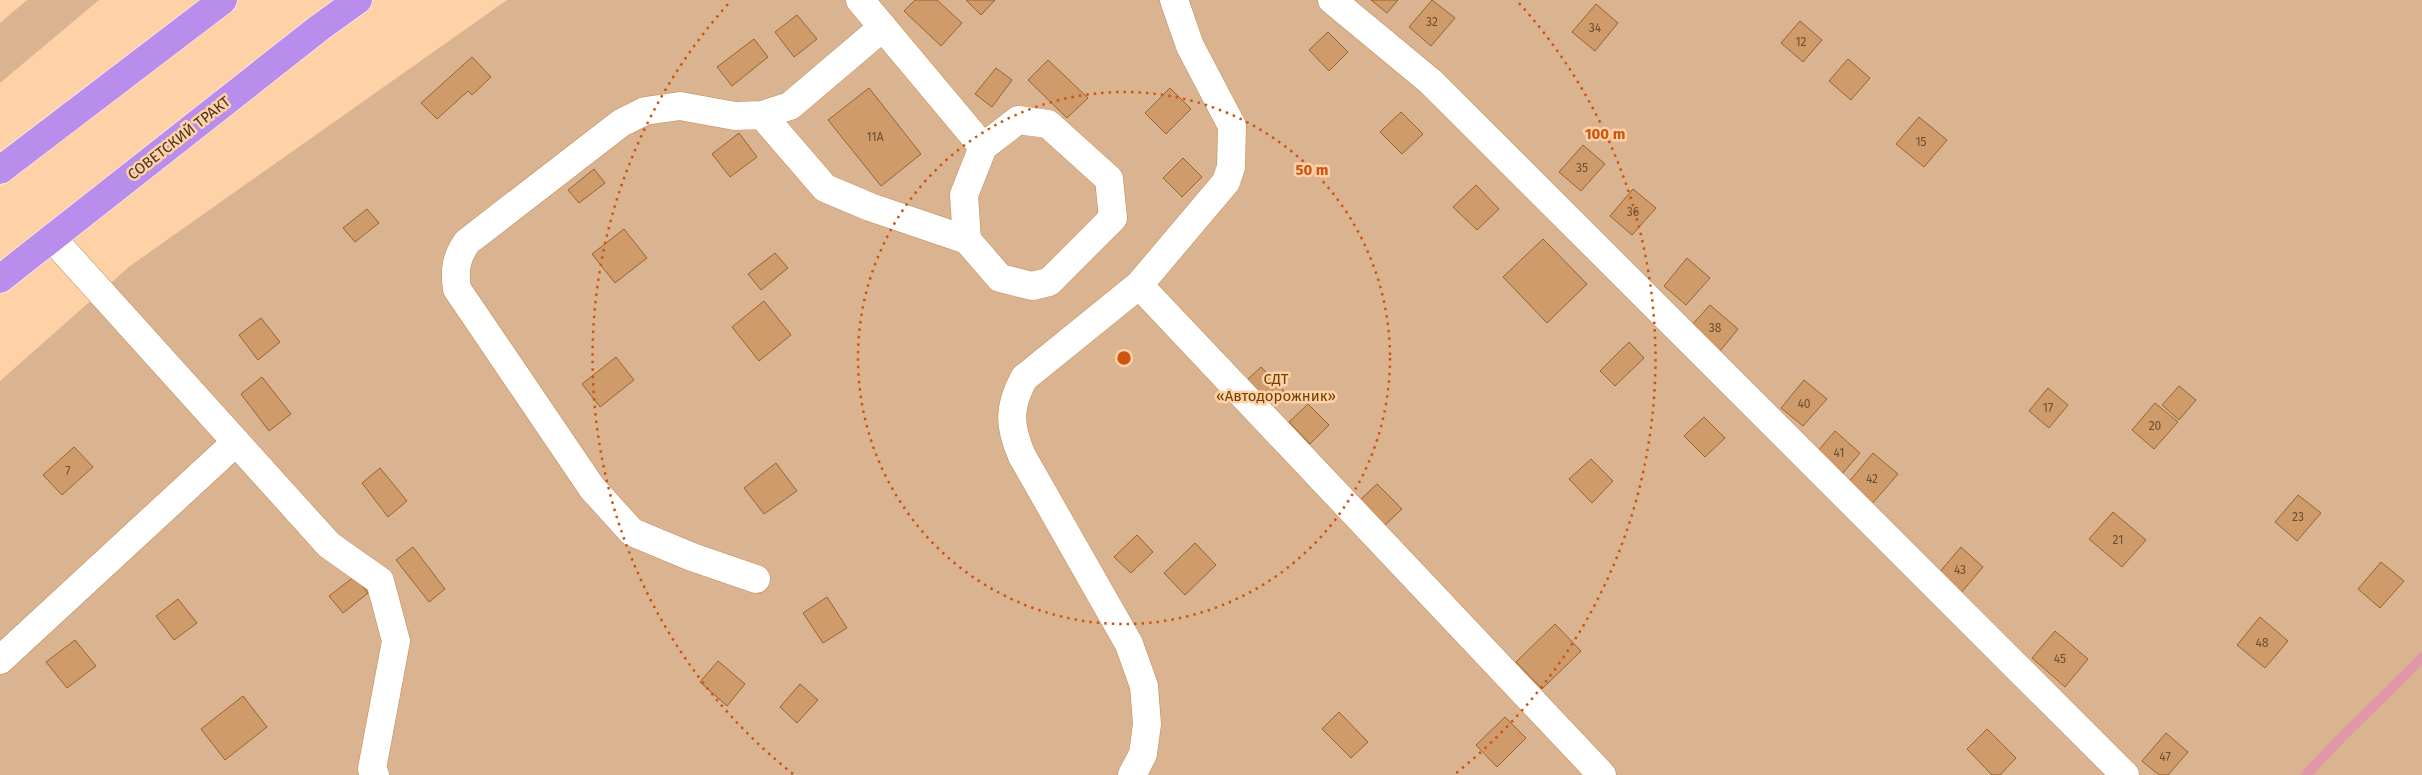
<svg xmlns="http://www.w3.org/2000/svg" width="2422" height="775" viewBox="0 0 2422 775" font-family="'Fira Sans',sans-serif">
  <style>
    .green { fill: #dab490 }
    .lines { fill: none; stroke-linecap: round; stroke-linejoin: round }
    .stream { stroke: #e097a8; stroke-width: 10 }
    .building { fill: #cf9b6a; stroke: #97642e }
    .minor-casing { stroke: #c08a55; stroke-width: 29 }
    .highway-casing { stroke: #fff; stroke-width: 29 }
    .minor { stroke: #fff; stroke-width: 28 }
    .highway { stroke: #b88deb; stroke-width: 28 }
    .ring { fill: none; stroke: #d0530f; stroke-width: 2.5; stroke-dasharray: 2.5 5 }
    .labels { text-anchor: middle; stroke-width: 5; stroke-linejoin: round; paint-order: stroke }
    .number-label { font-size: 12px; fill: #6c4e31 }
    .street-label { font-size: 15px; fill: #4b341e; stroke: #ffd1a6 }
    .park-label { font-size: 15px; fill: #714000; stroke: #ffd1a6 }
    .centre { fill: #d0530f; stroke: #ffd1a6; stroke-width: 2.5 }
    .ring-label { font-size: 15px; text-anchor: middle; font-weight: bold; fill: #d0530f; stroke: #ffd1a6; stroke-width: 5; stroke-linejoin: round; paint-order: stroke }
  </style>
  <rect width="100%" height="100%" fill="#ffd1a6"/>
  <path class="green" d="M27 0H99L0 83V23Z
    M507 0H2422V775H0V381L130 266Z"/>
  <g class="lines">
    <path class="stream" d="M2306 775 2337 742 2422 658"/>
  </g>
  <path class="building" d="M915 0H937L962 23 941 46 904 11Z
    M966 0H995L981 15Z
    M1371 0H1398L1387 13Z
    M1432 0 1455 18 1431 46 1409 27Z
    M1596 4 1618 23 1595 51 1572 32Z
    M797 15 817 39 794 57 775 32Z
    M1800 21 1822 40 1803 62 1781 43Z
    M1328 32 1348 52 1329 71 1309 50Z
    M754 39 768 57 732 86 717 67Z
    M472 57 491 77 472 95 468 91 437 119 421 103Z
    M1848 59 1870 78 1851 100 1829 81Z
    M1048 60 1088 98 1067 118 1028 80Z
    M996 68 1012 80 992 107 975 94Z
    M869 88 921 154 881 186 828 120Z
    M1170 88 1191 109 1166 134 1145 113Z
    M1401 112 1423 134 1402 154 1380 132Z
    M1919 117 1947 140 1924 167 1896 144Z
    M739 133 757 157 730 177 712 154Z
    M1583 145 1605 164 1581 191 1559 172Z
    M1183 158 1202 177 1182 197 1163 178Z
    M594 169 605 183 579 203 568 190Z
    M1476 185 1499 209 1477 230 1453 207Z
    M1633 189 1656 208 1632 235 1610 216Z
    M367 209 379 223 355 242 343 228Z
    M624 229 647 258 615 283 592 254Z
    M1543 239 1587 284 1547 323 1503 277Z
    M775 253 788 268 761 290 748 274Z
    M1687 258 1710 278 1686 305 1664 286Z
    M764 301 791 335 759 361 732 327Z
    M1710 305 1738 329 1720 351 1691 326Z
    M261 318 280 342 258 360 239 335Z
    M1629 342 1644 358 1615 386 1600 371Z
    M616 357 634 380 600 407 582 384Z
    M1261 367 1284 391 1269 404 1246 381Z
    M262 377 291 414 269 431 241 394Z
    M1804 380 1827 399 1803 426 1781 408Z
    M2179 386 2196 400 2179 420 2162 405Z
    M2048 388 2068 405 2049 428 2029 411Z
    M2155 403 2178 422 2154 449 2132 430Z
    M1308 404 1329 425 1310 444 1289 422Z
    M1704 417 1725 438 1705 457 1684 436Z
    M1835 431 1860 453 1843 473 1817 452Z
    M74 447 93 467 62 495 43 475Z
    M1873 453 1898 474 1871 505 1847 484Z
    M1591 459 1613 481 1592 503 1569 479Z
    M776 463 797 491 764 514 744 488Z
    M380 468 407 501 388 517 362 483Z
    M1377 484 1402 509 1384 526 1359 501Z
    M2298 495 2321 513 2297 541 2275 522Z
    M2113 512 2146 540 2122 567 2089 539Z
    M1137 535 1153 552 1131 573 1114 557Z
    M1195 543 1216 565 1185 595 1164 573Z
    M413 547 445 589 429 602 396 560Z
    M1961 547 1983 567 1960 594 1938 574Z
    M2381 562 2404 581 2380 608 2358 589Z
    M355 576 368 593 343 613 329 596Z
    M827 597 847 628 823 643 803 613Z
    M178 599 197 623 174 640 156 616Z
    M2260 617 2288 641 2265 668 2237 645Z
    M1555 624 1581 651 1542 689 1516 662Z
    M2055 631 2088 659 2065 687 2032 658Z
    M75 640 96 666 67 688 46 662Z
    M718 661 745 684 727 706 700 682Z
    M800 684 818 700 797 723 780 707Z
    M243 696 267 727 225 760 201 729Z
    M1339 712 1368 742 1351 758 1322 729Z
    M1505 717 1526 738 1497 767 1476 745Z
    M1987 729 2016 758 2000 775H1992L1967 749Z
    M2166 733 2188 752 2168 775H2159L2142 761Z"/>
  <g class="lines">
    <defs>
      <path id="minor" d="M860 0 983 147
        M1332 0 1431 82 2125 775
        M762 115 825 188 870 207 967 240
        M1018 120 1048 124 1109 179 1113 218 1049 282 1032 286 1000 278 967 240 964 195 983 147Z
        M52 238 329 545 380 581 396 641 372 769 375 775
        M1139 285 1602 775
        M756 579 692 557 632 532 592 488 457 289C454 270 456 258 467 242L621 123 645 111 680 106 735 116 762 115 790 106 883 27
        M0 660 235 443
        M1132 775 1143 754 1147 724 1144 686 1129 644 1022 456C1009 426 1008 408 1024 378L1139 285 1226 182 1231 167 1232 126 1190 46 1174 0"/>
      <path id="highway" d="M0 170 223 0
        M0 279 319 28 358 0"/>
    </defs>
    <use href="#minor" class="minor-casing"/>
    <use href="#highway" class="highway-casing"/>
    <use href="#minor" class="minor"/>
    <use href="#highway" class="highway"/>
  </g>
  <g class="ring">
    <circle cx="1124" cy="358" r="266"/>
    <path d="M793 774A531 531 0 0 1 729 3M1519 3A531 531 0 0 1 1455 774"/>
  </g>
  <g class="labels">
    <g class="number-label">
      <text x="1432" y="26">32</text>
      <text x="1595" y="32">34</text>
      <text x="1801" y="46">12</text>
      <text x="875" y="141">11А</text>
      <text x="1921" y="146">15</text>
      <text x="1582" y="172">35</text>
      <text x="1633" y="216">36</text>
      <text x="1715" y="332">38</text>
      <text x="1804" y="408">40</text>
      <text x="2048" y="412">17</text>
      <text x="2155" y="430">20</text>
      <text x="1839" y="457">41</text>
      <text x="68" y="475">7</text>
      <text x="1872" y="483">42</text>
      <text x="2298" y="521">23</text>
      <text x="2118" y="544">21</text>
      <text x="1960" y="574">43</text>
      <text x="2262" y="647">48</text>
      <text x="2060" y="663">45</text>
      <text x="2165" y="761">47</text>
    </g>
    <g class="street-label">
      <text transform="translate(179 138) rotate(-38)" y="5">СОВЕТСКИЙ ТРАКТ</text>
    </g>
    <g class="park-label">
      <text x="1276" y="384">СДТ<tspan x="1276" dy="17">«Автодорожник»</tspan></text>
    </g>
  </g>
  <circle cx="1124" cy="358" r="8" class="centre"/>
  <g class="ring-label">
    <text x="1605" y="139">100 m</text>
    <text x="1312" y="175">50 m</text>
  </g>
</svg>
